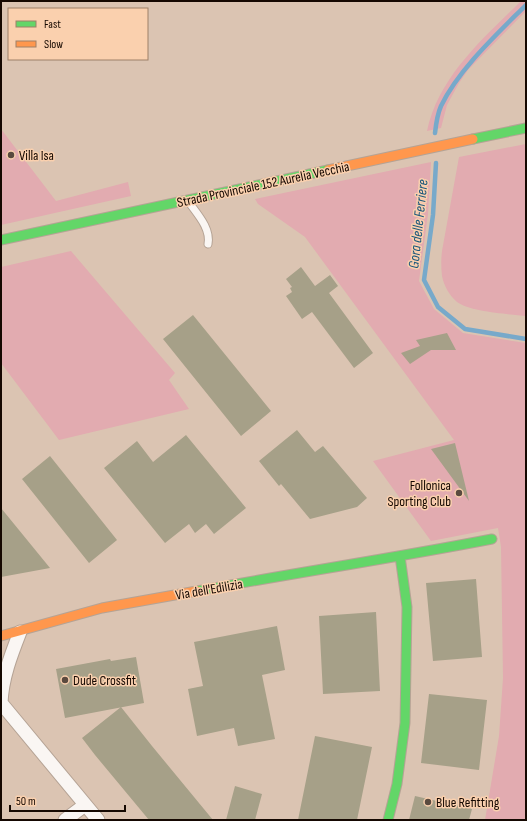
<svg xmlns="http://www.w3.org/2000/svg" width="527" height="821" viewBox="0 0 527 821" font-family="'Sofia Sans Condensed',sans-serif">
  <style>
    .green { fill: #e2abb0 }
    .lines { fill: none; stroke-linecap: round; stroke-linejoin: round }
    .stream { stroke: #77a9ca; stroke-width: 4.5 }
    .building { fill: #a6a088 }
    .lane-casing { stroke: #b5a395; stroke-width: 9 }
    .street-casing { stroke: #b5a395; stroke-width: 15 }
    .fast-casing { stroke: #b5a395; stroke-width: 11 }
    .slow-casing { stroke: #b5a395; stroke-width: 11 }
    .lane { stroke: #faf6f3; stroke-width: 7 }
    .street { stroke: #faf6f3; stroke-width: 13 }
    .fast { stroke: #63d668; stroke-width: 9 }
    .slow { stroke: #ff974d; stroke-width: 9 }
    .poi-dot { fill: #5a4a3f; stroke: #fad0ae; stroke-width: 1.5 }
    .labels { text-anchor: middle; stroke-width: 3; stroke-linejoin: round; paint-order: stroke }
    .poi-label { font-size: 14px; fill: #150801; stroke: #fad0ae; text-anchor: start }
    .street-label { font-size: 14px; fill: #150801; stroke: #fad0ae }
    .water-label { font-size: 15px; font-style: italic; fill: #1b577c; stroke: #fad0ae }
  </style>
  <rect width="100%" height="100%" fill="#dbc4b2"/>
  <path class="green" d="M521 1H526V11L468 70 459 83 447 105 441 128 427 131C439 76 483 39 521 1Z
    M1 129 56 201 128 182 131 196 1 225Z
    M526 144V316C509 314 470 312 457 302 449 295 444 286 442 276 441 268 441 259 442 251L459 157Z
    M431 162 428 214 419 281 434 309 463 333 526 343V820H485L499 736 503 678 501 547 498 528 431 541 373 461 454 440 305 237 258 204 255 199Z
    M71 251 175 373 169 380 189 409 59 440 1 363V267Z"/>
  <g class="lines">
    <path class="stream" d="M435 133C436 124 437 115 441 106 459 69 497 34 526 5
      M436 163 433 215 424 280 438 307 465 329 526 339"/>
  </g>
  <path class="building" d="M301 267 315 286 330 275 338 286 329 293 373 353 354 368 312 312 302 319 286 296 292 292 290 288 292 287 286 279Z
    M193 315 271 411 241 436 163 339Z
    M447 333 456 350H431L410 364 401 353 420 346 416 340Z
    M297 430 315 452 323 446 367 498 357 507 310 519 281 484 279 486 259 461Z
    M186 435 246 508 214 534 206 524 195 533 189 524 165 543 104 468 137 441 153 462Z
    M455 443 469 501 431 449Z
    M50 456 117 540 89 563 22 479Z
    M1 508 50 568 1 577Z
    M476 579 482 657 433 661 426 583Z
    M376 612 380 691 323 694 319 616Z
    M277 626 285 670 262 675 275 739 238 746 234 728 197 736 188 689 203 686 194 642Z
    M136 657 144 703 65 718 56 669 110 659 111 661Z
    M429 694 487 700 479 770 421 763Z
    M121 707 152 746 213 820H149L95 755 82 738Z
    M315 736 372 747 357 820H298Z
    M235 786 262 794 255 820H226Z
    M415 796 472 809 469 820H409Z"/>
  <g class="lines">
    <defs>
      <path id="lane" d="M188 201C197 214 211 228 208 244"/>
      <path id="street" d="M1 703 98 820
        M1 703C2 678 11 655 20 632
        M65 820 85 805"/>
      <path id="fast" d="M473 139 526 128
        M1 240 328 170
        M197 591C295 573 394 558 492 539
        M388 820 397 784 405 723 407 607 400 556"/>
      <path id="slow" d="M328 170 473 139
        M1 636 102 608 197 591"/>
    </defs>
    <use href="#lane" class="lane-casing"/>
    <use href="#street" class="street-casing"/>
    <use href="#fast" class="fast-casing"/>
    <use href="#slow" class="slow-casing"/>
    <use href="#lane" class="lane"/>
    <use href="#street" class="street"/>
    <use href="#fast" class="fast"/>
    <use href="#slow" class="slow"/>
  </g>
  <g class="poi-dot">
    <circle cx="11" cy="155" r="4"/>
    <circle cx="459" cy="493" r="4"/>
    <circle cx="65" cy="680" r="4"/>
    <circle cx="428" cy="802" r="4"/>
  </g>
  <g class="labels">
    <g class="poi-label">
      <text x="19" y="160">Villa Isa</text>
      <text x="451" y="490" text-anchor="end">Follonica<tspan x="451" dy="16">Sporting Club</tspan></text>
      <text x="73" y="685">Dude Crossfit</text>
      <text x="436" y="807">Blue Refitting</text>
    </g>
    <g class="street-label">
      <text transform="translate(263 184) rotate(-12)" y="5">Strada Provinciale 152 Aurelia Vecchia</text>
      <text transform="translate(209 589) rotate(-10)" y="5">Via dell'Edilizia</text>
    </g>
    <g class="water-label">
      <text transform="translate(418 224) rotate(-84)" y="5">Gora delle Ferriere</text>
    </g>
  </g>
  <rect width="527" height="821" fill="none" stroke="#150801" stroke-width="4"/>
  <rect x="8" y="8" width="140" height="52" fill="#fad0ae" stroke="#9e8069"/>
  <rect x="16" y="21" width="20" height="6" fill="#63d668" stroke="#9e8069"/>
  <text x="44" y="28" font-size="12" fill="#150801">Fast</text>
  <rect x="16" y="41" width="20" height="6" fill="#ff974d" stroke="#9e8069"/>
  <text x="44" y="48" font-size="12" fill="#150801">Slow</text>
  <path d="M10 805v6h115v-6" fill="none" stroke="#150801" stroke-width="2"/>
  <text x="16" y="805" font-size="12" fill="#150801" stroke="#fad0ae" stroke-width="3" paint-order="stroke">50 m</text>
</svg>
